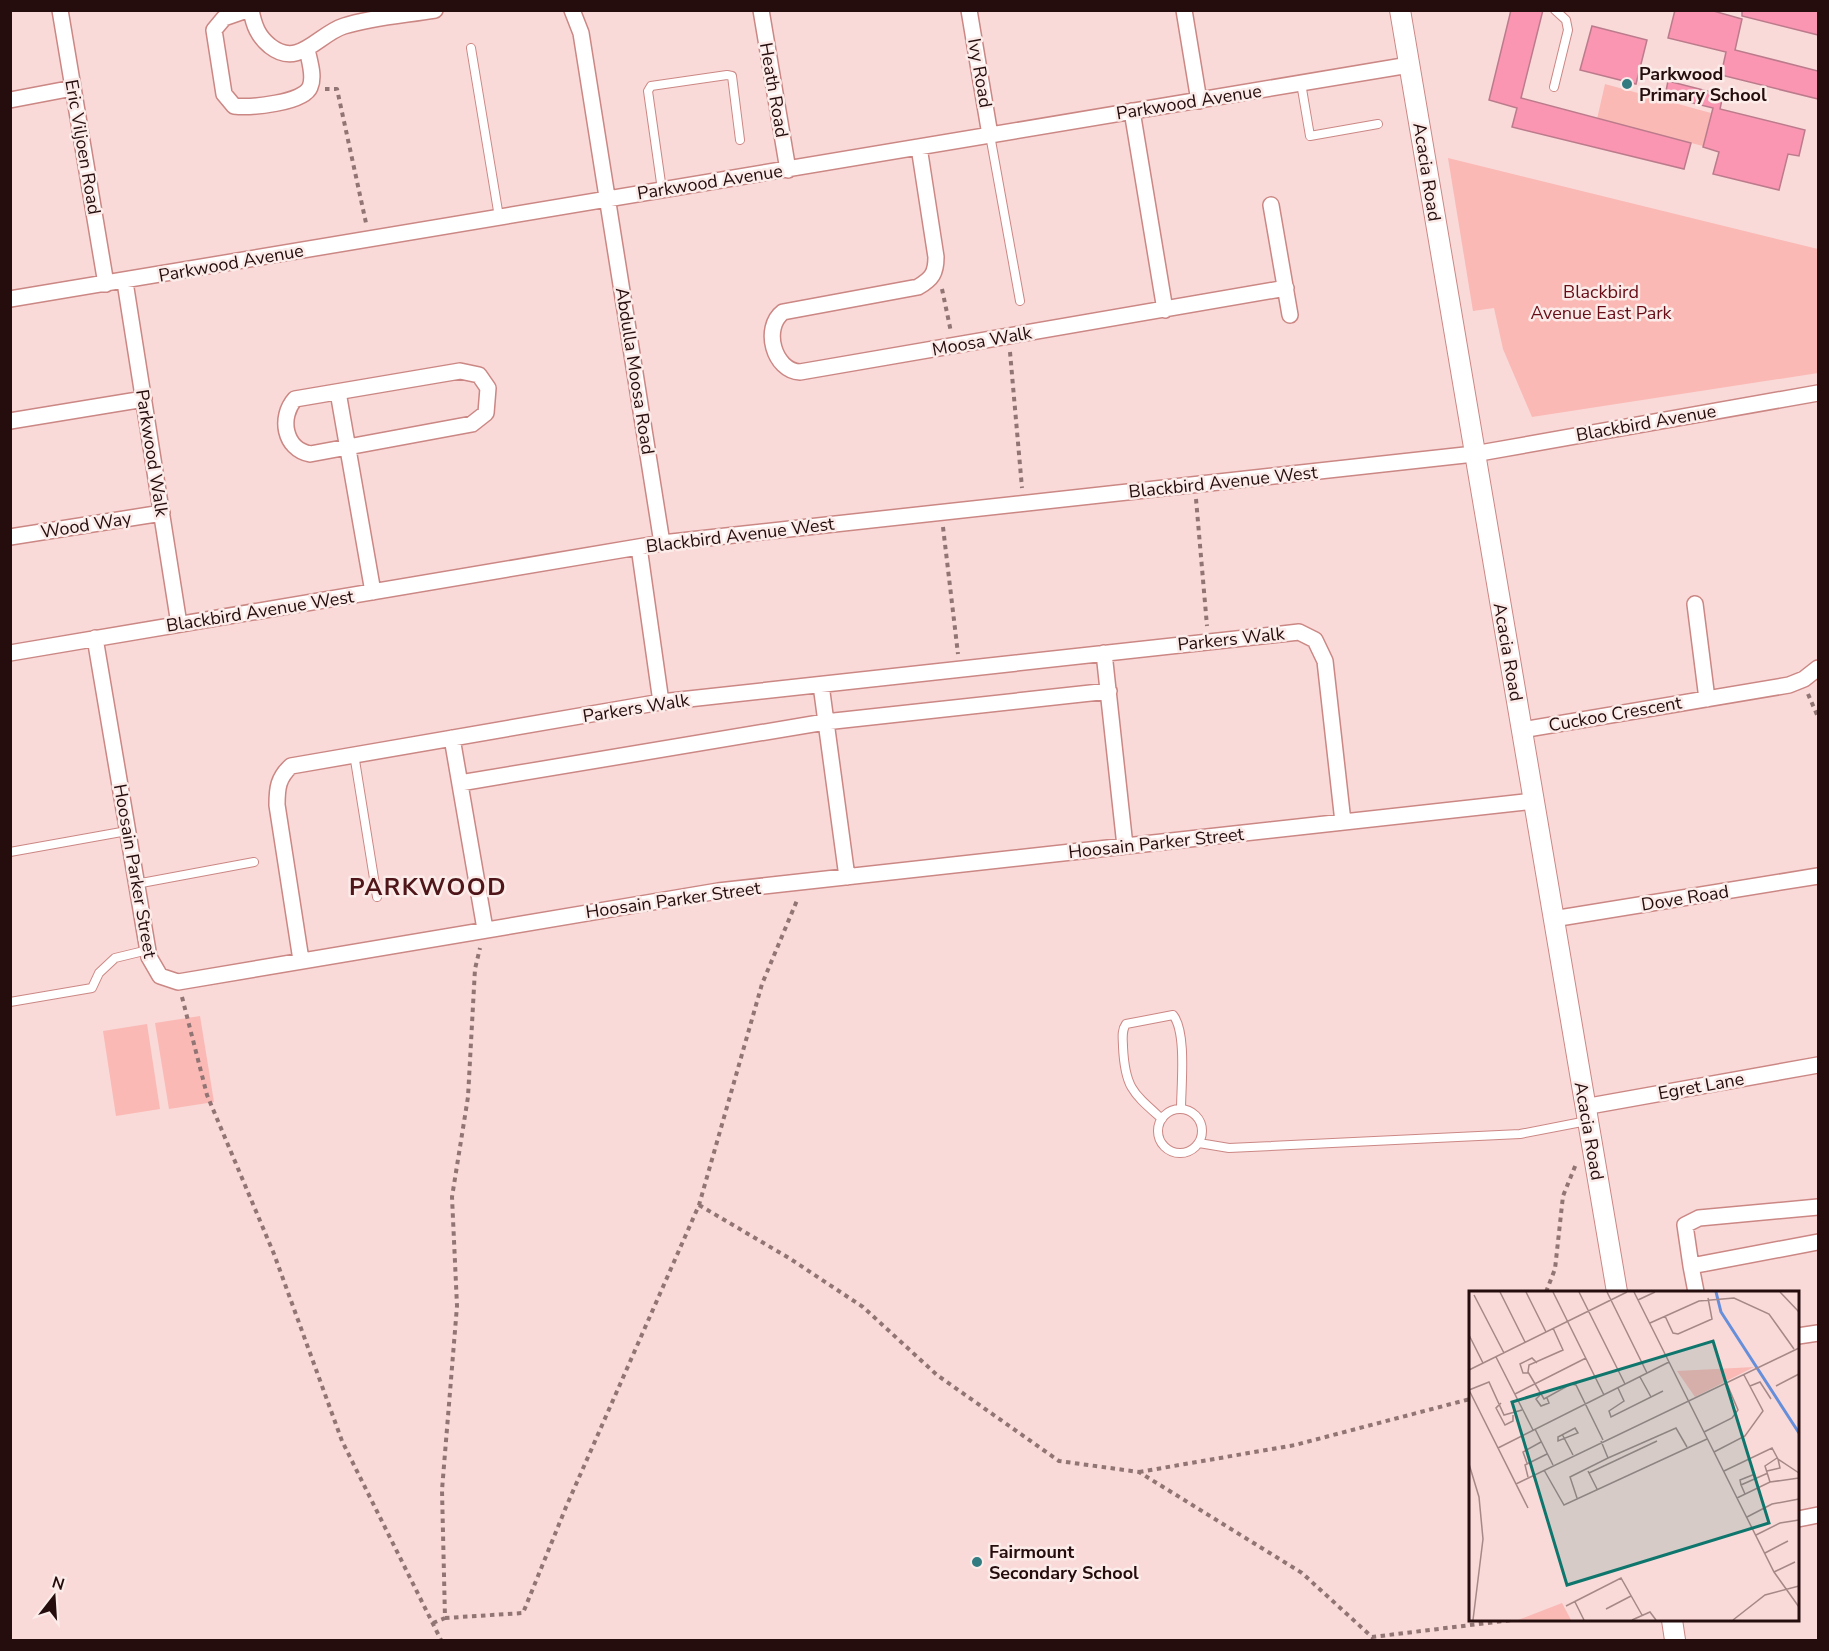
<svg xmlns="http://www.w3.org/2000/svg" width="1829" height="1651" viewBox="0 0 1829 1651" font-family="'Nunito Sans',sans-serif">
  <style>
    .green { fill: #fab9b5 }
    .building { fill: #fa96b2; stroke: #bc7b8c; stroke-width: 1.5 }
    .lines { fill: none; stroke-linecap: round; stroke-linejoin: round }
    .service-casing { stroke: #cb8784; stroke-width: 10 }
    .minor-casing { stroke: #cb8784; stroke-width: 18 }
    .tertiary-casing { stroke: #cb8784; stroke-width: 22 }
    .path { stroke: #917574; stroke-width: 4; stroke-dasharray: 4.5 4.5; stroke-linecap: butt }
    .service { stroke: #fff; stroke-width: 8 }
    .minor { stroke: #fff; stroke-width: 15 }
    .tertiary { stroke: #fff; stroke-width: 20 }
    .poi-dot { fill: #327b81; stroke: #fbecea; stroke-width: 2 }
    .labels { text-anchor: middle; stroke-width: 5; stroke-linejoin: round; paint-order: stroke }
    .street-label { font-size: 18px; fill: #260d0d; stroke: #fbecea }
    .poi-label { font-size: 18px; font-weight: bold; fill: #260d0d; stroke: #fbecea; text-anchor: start }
    .park-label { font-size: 18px; fill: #670c16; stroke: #fbecea }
    .district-label { font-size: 24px; font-weight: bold; letter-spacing: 1.5px; fill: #4e1618; stroke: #fbecea }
    .inset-river { fill: none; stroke: #668eda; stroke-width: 3 }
    .inset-road { fill: none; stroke: #a58887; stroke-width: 1.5 }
    .view { fill: #0f766e; fill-opacity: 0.15; stroke: #0f766e; stroke-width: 3 }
    .inset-edge { fill: none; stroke: #260d0d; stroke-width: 3 }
  </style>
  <rect width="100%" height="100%" fill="#f9dad8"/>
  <path class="green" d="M1605 84 1711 113 1703 146 1597 119Z
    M1448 158 1818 249V373L1532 417 1503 349 1494 308 1473 311Z
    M200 1016 214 1102 169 1109 155 1023Z
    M147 1024 160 1109 116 1116 103 1031Z"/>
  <path class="building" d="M1511 10H1543L1521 98 1691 143 1684 169 1512 127 1517 108 1489 100Z
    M1675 10H1710L1742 19 1735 50 1818 71V99L1721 75 1726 52 1668 38Z
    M1742 10H1818V35L1742 16Z
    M1592 26 1647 40 1636 84 1580 70Z
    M1668 81 1723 95 1720 109 1805 130 1799 156 1788 154 1779 190 1713 174 1719 152 1703 147 1713 108 1665 96Z"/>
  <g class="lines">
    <defs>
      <path id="service" d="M471 48 499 217
        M1301 83 1310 136 1378 124
        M1554 87 1568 30 1566 20 1555 10
        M990 135 1020 301
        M662 190 648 91 651 86 727 75 732 76 740 140
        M354 754 377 897
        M10 852 127 831
        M136 884 254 862
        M10 1002 92 988 99 973 115 958 148 950
        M1158 1131a22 22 0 1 1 44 0a22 22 0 1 1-44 0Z
        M1162 1119C1133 1093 1125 1088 1123 1047 1123 1039 1121 1031 1126 1024L1173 1015C1187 1032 1181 1087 1181 1109
        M1199 1143 1229 1148 1520 1134 1587 1121"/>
      <path id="minor" d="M60 10 106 284
        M247 10 224 18 214 30 224 94 234 106C250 108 304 103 310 87 315 76 309 60 307 49
        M251 10C254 26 258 36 270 46 299 69 318 34 344 26 373 17 405 15 435 10
        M572 10 581 33 662 543
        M761 10 788 170
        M969 10 990 135
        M1184 10 1199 101
        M10 100 73 88
        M1132 111 1165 310
        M919 147 936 257C936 273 932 279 918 287L783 312C762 328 774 371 800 372L1286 288
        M1271 205 1290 315
        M125 282 179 624
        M10 299 1409 65
        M460 371 479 375 488 388 486 413 472 424 310 454C284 449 279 417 295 399Z
        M338 392 373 592
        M10 421 144 399
        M10 537 162 513
        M639 547 661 702
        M1695 604 1707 699
        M95 638 149 957 160 976 178 982 718 891 1534 801
        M10 653 662 543 1474 454 1818 393
        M1104 653 1125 846
        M821 685 847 877
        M1522 730 1789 685 1804 679 1818 668
        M452 738 485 929
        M460 783 825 722 1109 691
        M1553 919 1818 876
        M301 960 277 805C277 788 278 778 291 766L661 702 1299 632 1315 640 1325 661 1343 822
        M1584 1107 1818 1065
        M1691 1266 1685 1225 1699 1218 1818 1207
        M1696 1292 1691 1266 1818 1242
        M1798 1336 1818 1333
        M1798 1519 1818 1515"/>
      <path id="tertiary" d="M1400 10 1617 1292
        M1672 1620 1675 1640"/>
    </defs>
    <use href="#service" class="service-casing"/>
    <use href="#minor" class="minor-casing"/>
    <use href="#tertiary" class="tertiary-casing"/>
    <path class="path" d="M325 89H337L366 223
      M942 289 951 332
      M1010 352 1022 488
      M1196 499 1207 626
      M943 527 958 654
      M1808 694 1818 717
      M182 997 207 1095 274 1254 342 1441 441 1640
      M699 1205 789 1258 863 1307 937 1375 1059 1461 1139 1472 1302 1573 1372 1637 1512 1620
      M1546 1292 1555 1269 1563 1196 1576 1164
      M1139 1472 1295 1445 1470 1399
      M445 1618 523 1613 566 1507 699 1205 762 984 798 898
      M433 1623 445 1618 442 1490 457 1306 452 1197 468 1097 475 969 480 948"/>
    <use href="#service" class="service"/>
    <use href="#minor" class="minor"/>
    <use href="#tertiary" class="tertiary"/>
  </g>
  <g class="poi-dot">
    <circle cx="1627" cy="84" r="6"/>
    <circle cx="977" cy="1562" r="6"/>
  </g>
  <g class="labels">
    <g class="street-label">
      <text transform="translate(980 73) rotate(80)" y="6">Ivy Road</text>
      <text transform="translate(774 90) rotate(80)" y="6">Heath Road</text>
      <text transform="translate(1189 102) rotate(-9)" y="6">Parkwood Avenue</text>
      <text transform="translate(83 147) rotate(80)" y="6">Eric Viljoen Road</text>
      <text transform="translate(1427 172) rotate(81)" y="6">Acacia Road</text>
      <text transform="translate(710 182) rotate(-9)" y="6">Parkwood Avenue</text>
      <text transform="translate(231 263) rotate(-10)" y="6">Parkwood Avenue</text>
      <text transform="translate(982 341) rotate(-10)" y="6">Moosa Walk</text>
      <text transform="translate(635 371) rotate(81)" y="6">Abdulla Moosa Road</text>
      <text transform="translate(1646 423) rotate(-10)" y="6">Blackbird Avenue</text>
      <text transform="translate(152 453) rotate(81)" y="6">Parkwood Walk</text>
      <text transform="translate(1223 482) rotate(-6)" y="6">Blackbird Avenue West</text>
      <text transform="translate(86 525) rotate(-9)" y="6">Wood Way</text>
      <text transform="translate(740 535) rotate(-7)" y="6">Blackbird Avenue West</text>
      <text transform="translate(260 611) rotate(-9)" y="6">Blackbird Avenue West</text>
      <text transform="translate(1231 639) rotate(-6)" y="6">Parkers Walk</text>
      <text transform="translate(1508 652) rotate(80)" y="6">Acacia Road</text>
      <text transform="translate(636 708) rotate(-9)" y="6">Parkers Walk</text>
      <text transform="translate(1615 714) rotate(-10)" y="6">Cuckoo Crescent</text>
      <text transform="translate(1156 843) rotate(-6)" y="6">Hoosain Parker Street</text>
      <text transform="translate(135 871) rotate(80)" y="6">Hoosain Parker Street</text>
      <text transform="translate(1685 898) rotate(-9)" y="6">Dove Road</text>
      <text transform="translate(673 900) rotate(-8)" y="6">Hoosain Parker Street</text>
      <text transform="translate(1701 1086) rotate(-10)" y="6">Egret Lane</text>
      <text transform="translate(1589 1131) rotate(80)" y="6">Acacia Road</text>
    </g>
    <g class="poi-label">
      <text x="1639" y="80">Parkwood<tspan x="1639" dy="21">Primary School</tspan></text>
      <text x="989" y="1558">Fairmount<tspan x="989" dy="21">Secondary School</tspan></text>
    </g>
    <g class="park-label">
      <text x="1601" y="298">Blackbird<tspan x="1601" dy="21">Avenue East Park</tspan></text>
    </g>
    <g class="district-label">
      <text x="428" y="895">PARKWOOD</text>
    </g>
  </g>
  <g transform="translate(1469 1291)">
    <rect width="330" height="330" fill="#f9dad8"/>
    <path d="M285 76 226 106 208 80ZM93 312 102 329H49Z" fill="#fab9b5"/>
    <path class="inset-river" d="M247 1 252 21 330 142"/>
    <path class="inset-road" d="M31 1 56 51M57 1 77 41M84 1 135 104M110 1 156 93M138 1 178 82M165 1 305 281 330 316M311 1 330 21M5 4 35 62M169 9 186 1M196 25 204 42 209 43 243 28 239 7M181 32 230 10 265 7 300 23 325 58M84 37 94 59 60 74 59 81 75 108 102 93 107 94 134 149M0 44 14 72M27 66 64 139M0 79 158 1M60 82H54L51 73 63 67 68 72M171 86 182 106M281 95 291 91 302 108M307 95 330 83M149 97 155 110 140 120 142 126 194 100M0 99 59 217M0 99 20 91 35 124 53 119M46 103 117 67M71 104 67 108 72 115 80 112 78 107M32 112 27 117 36 134 44 130V124M106 137 109 142 89 150V146ZM66 138 84 174M235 141 263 127 269 119 258 93M93 143 104 164M132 150 139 167M29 157 200 71M245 161 276 145 294 120 275 84M58 172 54 161 72 151M0 173 10 206 14 248 4 329M75 179 95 214 238 148M119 180 128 198M255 180 303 157 309 168 330 182M298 180 311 177 309 168M120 182 188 150M59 186 56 174 78 163M301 191 296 175 308 167M47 193 330 57M272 194 271 189 286 183M276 203 272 194 299 182M108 207 101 186 139 167 207 137 218 156M268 207 301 191 330 187M278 226 303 213 330 208M287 244 311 232 330 229M296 262 319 250M305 281 326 271M106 311 115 329M97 315 152 287 173 324M137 318 162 305M163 329 181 321 187 329M264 329 296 304 330 295"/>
    <path class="view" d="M244 50 300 232 98 294 43 111Z"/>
    <rect width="330" height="330" class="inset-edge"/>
  </g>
  <rect width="1829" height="1651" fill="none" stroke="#260d0d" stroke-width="24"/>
  <g transform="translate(54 1597) rotate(17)" stroke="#fbecea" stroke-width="4.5" paint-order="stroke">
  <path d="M0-4.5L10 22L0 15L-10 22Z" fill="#260d0d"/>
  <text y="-9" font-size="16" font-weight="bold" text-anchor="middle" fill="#260d0d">N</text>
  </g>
</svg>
